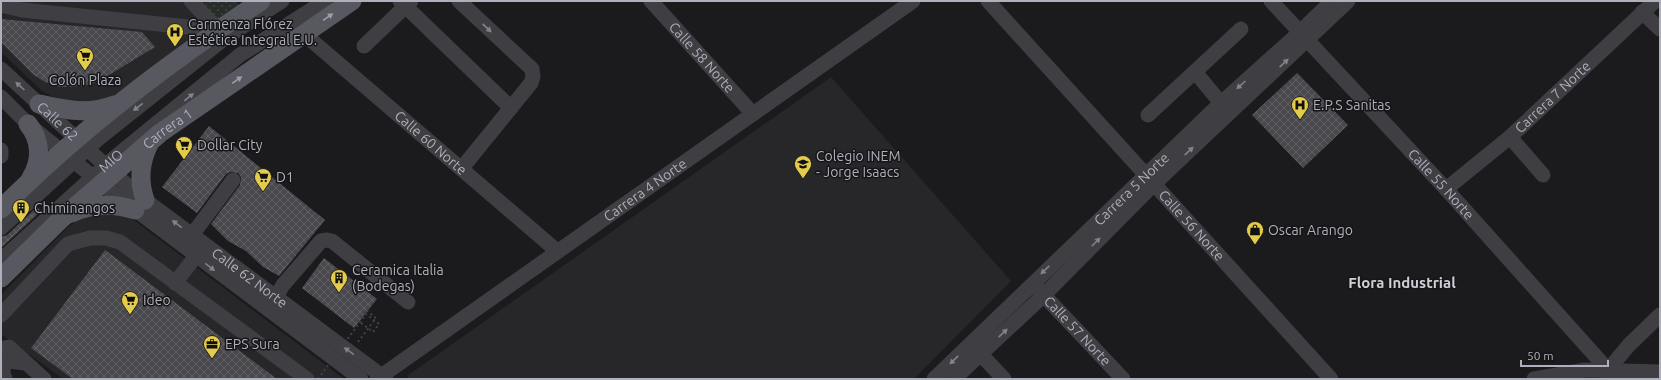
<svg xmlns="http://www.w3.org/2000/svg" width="1661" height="380" viewBox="0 0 1661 380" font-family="Ubuntu,sans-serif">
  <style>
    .built { fill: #27272a }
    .grass { fill: url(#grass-dots) }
    .building { fill: url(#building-cross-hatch) }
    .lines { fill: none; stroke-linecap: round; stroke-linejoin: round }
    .path { stroke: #424348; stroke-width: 2; stroke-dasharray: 2 3; stroke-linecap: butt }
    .minor { stroke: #3e3e43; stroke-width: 15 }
    .major { stroke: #585860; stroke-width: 19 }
    .path-bridge { stroke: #424348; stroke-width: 2; stroke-dasharray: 2 3; stroke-linecap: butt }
    .oneway { fill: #9d9ea9 }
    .oneway2 { fill: #81828b }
    .labels { text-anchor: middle; stroke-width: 3; stroke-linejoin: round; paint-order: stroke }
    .poi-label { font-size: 14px; fill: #aeb0bb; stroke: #161618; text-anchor: start }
    .street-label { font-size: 14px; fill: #aeb0bb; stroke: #161618 }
    .neighbourhood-label { font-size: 15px; font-weight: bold; fill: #cfd0d7; stroke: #161618 }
  </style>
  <defs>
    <pattern id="grass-dots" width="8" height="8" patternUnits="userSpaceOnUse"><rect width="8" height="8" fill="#272e29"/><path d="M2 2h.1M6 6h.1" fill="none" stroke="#444a46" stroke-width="1.8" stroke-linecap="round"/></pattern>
    <pattern id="building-cross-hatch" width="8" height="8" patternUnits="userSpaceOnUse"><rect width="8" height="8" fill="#48484d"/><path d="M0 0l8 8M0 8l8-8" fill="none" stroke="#606065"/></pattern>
  </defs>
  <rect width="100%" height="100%" fill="#1b1b1d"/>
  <path class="built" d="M1 1H183L207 27 115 96 98 104 58 100 42 91 1 52Z
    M831 77 1011 281 914 379H410L407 376Z
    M96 214 124 215 135 221 344 379H63L1 334V295L69 226 82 218Z"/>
  <path class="grass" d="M191 1H236L244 12 218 30Z"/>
  <path class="building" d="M1 19 142 32 155 47 99 81 85 86 60 87 45 82 34 75 1 42Z
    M1297 73 1348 125 1303 168 1252 115Z
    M209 126 325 220 279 276 263 267 246 251 228 241 211 224 240 185 241 177 238 173 230 172 226 174 197 213 162 187Z
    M37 207 41 211 1 248V237L7 235Z
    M105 250 277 379H73L31 348Z
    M324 258 377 299 354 328 302 288Z"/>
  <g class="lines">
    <path class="path" d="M358 342 376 318 366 310 358 321 364 325"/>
    <g class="minor">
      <path d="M191 1 218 30"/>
      <path d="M400 1 511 108"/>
      <path d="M459 1 532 69 533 77 531 83 462 168"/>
      <path id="s1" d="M651 1 753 114"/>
      <path id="s2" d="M988 1 1331 379"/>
      <path id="s3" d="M1271 1 1446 189 1608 370"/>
      <path d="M1 5 22 10 218 30"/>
      <path d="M1642 12 1660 29"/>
      <path id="s4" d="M304 34 557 251"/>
      <path d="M364 46 411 1"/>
      <path id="s5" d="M1 69 120 179 145 200 386 379"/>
      <path d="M1195 72 1221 103"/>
      <path d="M1 97 28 124 108 189 361 379"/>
      <path d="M1148 115 1241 29"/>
      <path d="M1510 137 1543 175"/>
      <path d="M1 150V156"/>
      <path id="s6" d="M1446 189 1510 137 1655 1"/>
      <path d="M1 228 97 140 225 38 282 1"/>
      <path d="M192 235 233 180"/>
      <path id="s7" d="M1 260 114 158 240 55 325 1"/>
      <path d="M175 283 196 256"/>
      <path id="s8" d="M1037 288 1123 379"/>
      <path d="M276 297 283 285 321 241 327 240 332 241 408 302"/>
      <path d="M1 315 68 244 90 238H106L120 242 307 379"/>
      <path d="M973 346 1004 379"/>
      <path d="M1 349 9 347 44 379"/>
      <path d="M1608 370 1629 345 1660 315"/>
      <path d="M5 379C2 371 2 367 8 361L26 363"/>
      <path id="s9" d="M377 379 913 1"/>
      <path id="s10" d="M934 379 1221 103 1300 32 1332 1"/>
      <path d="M954 379 1044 295 1154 184 1348 1"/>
      <path d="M1534 379 1585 370 1660 372"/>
    </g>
    <g class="major">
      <path d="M39 104C66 110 88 115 114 105"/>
      <path d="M28 124C41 140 42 160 31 178"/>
      <path d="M145 200C138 180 140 162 149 144"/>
      <path d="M1 209C79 130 169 63 261 1"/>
      <path d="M72 213C93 203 113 203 135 210"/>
      <path id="s11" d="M1 278 61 219 160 133 352 1"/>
    </g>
    <path class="path-bridge" d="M318 379 366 314 379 324 373 332 364 325"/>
  </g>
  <defs><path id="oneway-solid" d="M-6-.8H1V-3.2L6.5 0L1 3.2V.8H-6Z"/></defs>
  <g class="oneway">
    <use href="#oneway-solid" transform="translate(328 17) rotate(-35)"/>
    <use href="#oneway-solid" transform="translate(237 80) rotate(-35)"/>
  </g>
  <g class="oneway2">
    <use href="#oneway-solid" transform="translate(487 28) rotate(43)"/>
    <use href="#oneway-solid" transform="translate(1284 63) rotate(-43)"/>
    <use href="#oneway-solid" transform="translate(1241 85) rotate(138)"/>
    <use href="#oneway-solid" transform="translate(20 86) rotate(-138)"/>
    <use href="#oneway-solid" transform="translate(189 97) rotate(-39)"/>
    <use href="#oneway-solid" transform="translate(138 107) rotate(142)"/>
    <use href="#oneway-solid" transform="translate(1189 151) rotate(-43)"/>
    <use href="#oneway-solid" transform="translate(177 224) rotate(-143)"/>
    <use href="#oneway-solid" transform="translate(1096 242) rotate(-45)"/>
    <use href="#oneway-solid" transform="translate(210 267) rotate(37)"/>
    <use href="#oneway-solid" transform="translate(1045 270) rotate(136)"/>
    <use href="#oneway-solid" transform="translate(1003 333) rotate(-43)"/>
    <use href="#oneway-solid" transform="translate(349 351) rotate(-144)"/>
    <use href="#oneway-solid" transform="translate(954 360) rotate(136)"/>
  </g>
  <defs>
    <symbol id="hospital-pin" viewBox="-11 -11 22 30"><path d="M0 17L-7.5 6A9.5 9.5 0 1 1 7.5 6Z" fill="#e4cc4b" stroke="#161618"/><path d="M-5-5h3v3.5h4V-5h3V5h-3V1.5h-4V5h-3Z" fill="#111"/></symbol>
    <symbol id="supermarket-pin" viewBox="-11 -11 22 30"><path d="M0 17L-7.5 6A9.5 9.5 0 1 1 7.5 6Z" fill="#e4cc4b" stroke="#161618"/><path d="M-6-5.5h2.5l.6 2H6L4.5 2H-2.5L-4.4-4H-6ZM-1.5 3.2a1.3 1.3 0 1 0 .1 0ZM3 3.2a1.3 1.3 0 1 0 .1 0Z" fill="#111"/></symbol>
    <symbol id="school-pin" viewBox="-11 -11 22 30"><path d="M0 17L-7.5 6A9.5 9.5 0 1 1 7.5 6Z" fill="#e4cc4b" stroke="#161618"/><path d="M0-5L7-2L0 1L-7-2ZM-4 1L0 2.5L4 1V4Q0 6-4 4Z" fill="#111"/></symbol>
    <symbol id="building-pin" viewBox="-11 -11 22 30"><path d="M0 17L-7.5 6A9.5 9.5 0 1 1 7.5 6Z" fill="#e4cc4b" stroke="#161618"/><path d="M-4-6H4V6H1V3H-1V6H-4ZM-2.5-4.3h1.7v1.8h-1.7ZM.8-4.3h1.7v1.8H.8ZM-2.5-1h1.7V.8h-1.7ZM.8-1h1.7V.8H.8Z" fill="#111"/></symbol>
    <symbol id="shop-pin" viewBox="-11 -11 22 30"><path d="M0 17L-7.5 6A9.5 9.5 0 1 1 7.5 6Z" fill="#e4cc4b" stroke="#161618"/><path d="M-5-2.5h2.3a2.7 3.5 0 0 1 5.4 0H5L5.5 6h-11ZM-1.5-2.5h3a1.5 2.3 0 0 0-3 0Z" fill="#111"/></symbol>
    <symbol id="office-pin" viewBox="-11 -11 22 30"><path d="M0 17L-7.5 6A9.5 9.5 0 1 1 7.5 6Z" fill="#e4cc4b" stroke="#161618"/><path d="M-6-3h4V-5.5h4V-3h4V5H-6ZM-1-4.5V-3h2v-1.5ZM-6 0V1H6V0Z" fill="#111"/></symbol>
  </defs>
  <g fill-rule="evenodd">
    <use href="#hospital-pin" x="165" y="22" width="20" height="27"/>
    <use href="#supermarket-pin" x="75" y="46" width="20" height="27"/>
    <use href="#hospital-pin" x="1290" y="95" width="20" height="27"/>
    <use href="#supermarket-pin" x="174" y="135" width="20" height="27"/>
    <use href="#school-pin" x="793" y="154" width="20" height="27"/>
    <use href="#supermarket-pin" x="253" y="167" width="20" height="27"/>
    <use href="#building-pin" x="11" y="198" width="20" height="27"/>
    <use href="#shop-pin" x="1245" y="220" width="20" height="27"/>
    <use href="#building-pin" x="329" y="268" width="20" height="27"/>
    <use href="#supermarket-pin" x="120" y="290" width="20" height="27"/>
    <use href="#office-pin" x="202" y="334" width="20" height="27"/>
  </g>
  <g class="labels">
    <g class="poi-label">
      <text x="188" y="29">Carmenza Flórez<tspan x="188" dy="16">Estética Integral E.U.</tspan></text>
      <text x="85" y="85" text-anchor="middle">Colón Plaza</text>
      <text x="1313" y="110">E.P.S Sanitas</text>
      <text x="197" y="150">Dollar City</text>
      <text x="816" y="161">Colegio INEM<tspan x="816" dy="16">- Jorge Isaacs</tspan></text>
      <text x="276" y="182">D1</text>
      <text x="34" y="213">Chiminangos</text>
      <text x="1268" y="235">Oscar Arango</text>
      <text x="352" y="275">Ceramica Italia<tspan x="352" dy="16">(Bodegas)</tspan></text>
      <text x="143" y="305">Ideo</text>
      <text x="225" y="349">EPS Sura</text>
    </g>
    <g class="street-label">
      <text dy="5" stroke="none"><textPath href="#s1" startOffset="76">Calle 58 Norte</textPath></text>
      <text dy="5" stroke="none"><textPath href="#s6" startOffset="141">Carrera 7 Norte</textPath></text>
      <text dy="5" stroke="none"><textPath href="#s5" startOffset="77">Calle 62</textPath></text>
      <text dy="5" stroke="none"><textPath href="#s11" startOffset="224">Carrera 1</textPath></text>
      <text dy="5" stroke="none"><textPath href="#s4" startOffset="167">Calle 60 Norte</textPath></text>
      <text dy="5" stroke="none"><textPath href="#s7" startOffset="148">MIO</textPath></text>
      <text dy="5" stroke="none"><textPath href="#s3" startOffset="250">Calle 55 Norte</textPath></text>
      <text dy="5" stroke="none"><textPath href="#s10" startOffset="274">Carrera 5 Norte</textPath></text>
      <text dy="5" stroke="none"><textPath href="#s9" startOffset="328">Carrera 4 Norte</textPath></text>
      <text dy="5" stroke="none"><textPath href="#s2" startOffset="303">Calle 56 Norte</textPath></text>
      <text dy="5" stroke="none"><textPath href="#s5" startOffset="325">Calle 62 Norte</textPath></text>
      <text dy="5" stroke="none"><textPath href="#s8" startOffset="59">Calle 57 Norte</textPath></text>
    </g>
    <g class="neighbourhood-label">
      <text x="1402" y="288">Flora Industrial</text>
    </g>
  </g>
  <rect width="1661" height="380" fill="none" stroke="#aeb0bb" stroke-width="4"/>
  <path d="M1521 360v6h87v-6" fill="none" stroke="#aeb0bb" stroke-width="2"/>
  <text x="1527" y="360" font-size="12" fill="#aeb0bb" stroke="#161618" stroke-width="3" paint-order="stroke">50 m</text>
</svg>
